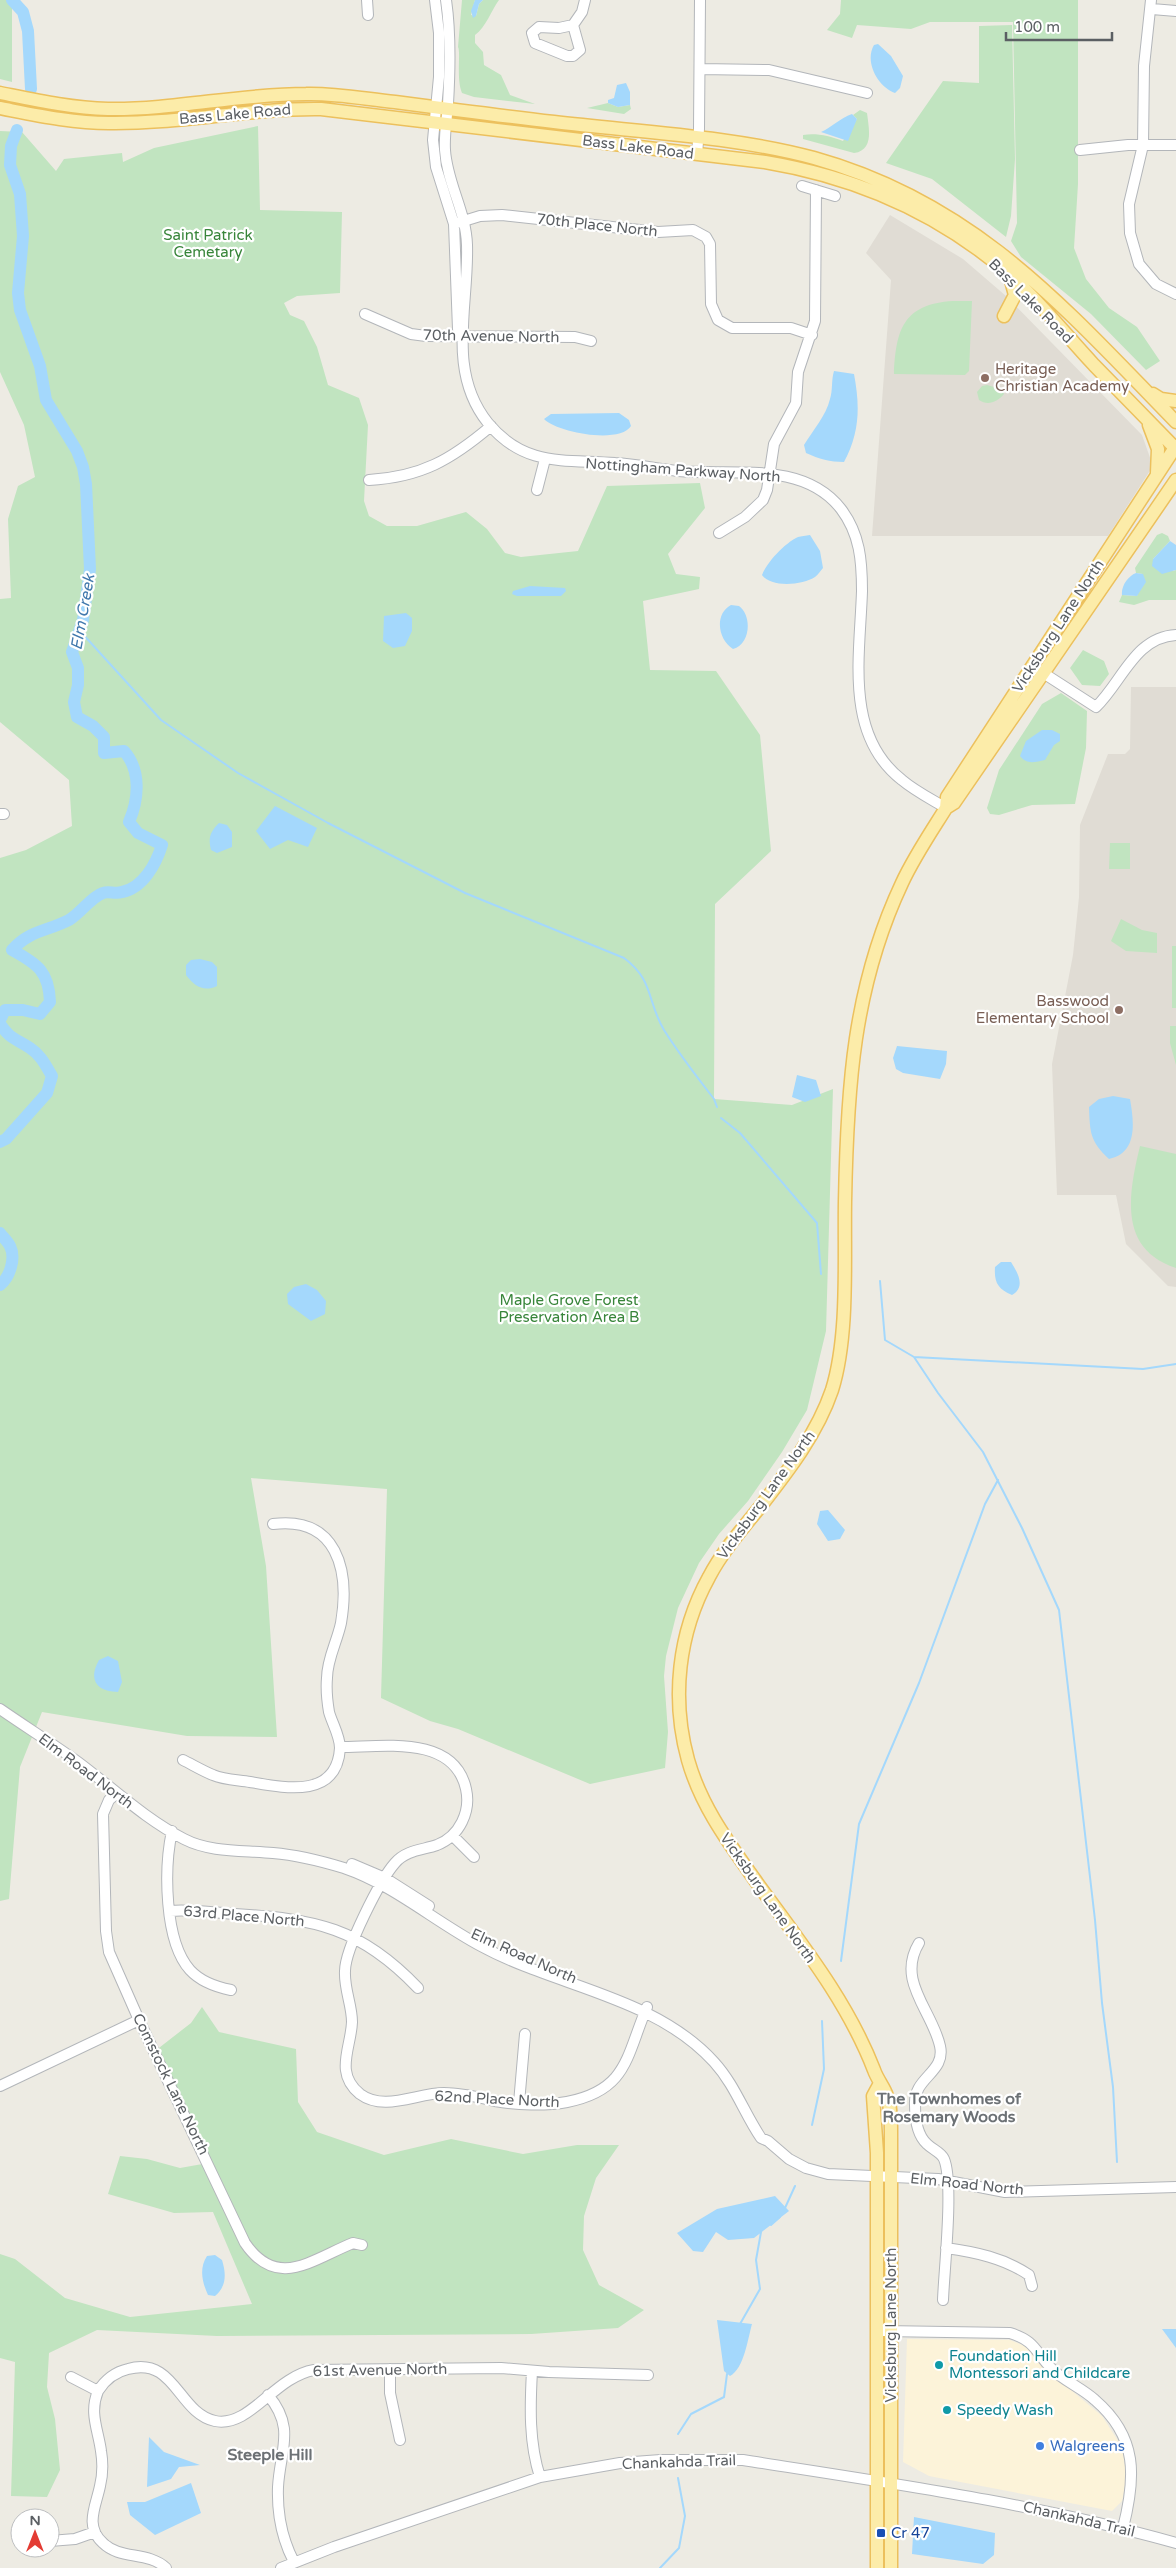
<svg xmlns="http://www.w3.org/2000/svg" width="1176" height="2568" viewBox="0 0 1176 2568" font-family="'Varela Round',sans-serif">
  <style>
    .commercial { fill: #fcf3d9 }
    .education { fill: #e0dcd4 }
    .green { fill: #c1e4c0 }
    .water { fill: #a4d8fc }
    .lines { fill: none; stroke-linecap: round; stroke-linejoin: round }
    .stream { stroke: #a4d8fc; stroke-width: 2 }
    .river { stroke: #a4d8fc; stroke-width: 12 }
    .minor-casing { stroke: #b3b6ba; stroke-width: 12 }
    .major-casing { stroke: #ecc05d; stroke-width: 15 }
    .minor { stroke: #fff; stroke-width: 10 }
    .major { stroke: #fceca9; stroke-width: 12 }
    .education-dot { fill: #8d6e63; stroke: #fff; stroke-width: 2 }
    .culture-dot { fill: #0f9aa8; stroke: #fff; stroke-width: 2 }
    .shop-dot { fill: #3f7fe0; stroke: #fff; stroke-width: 2 }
    .transit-dot { fill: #1a4fb4; stroke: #fff; stroke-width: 2 }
    .labels { text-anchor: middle; stroke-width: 4.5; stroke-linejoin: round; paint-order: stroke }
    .street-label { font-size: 15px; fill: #5b5f63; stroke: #fff }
    .park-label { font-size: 15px; fill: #38853a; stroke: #fff }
    .education-label { font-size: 15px; fill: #785e54; stroke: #fff; text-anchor: start }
    .culture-label { font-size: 15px; fill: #0d838f; stroke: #fff; text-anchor: start }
    .shop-label { font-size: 15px; fill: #366cbe; stroke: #fff; text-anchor: start }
    .transit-label { font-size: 15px; fill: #164399; stroke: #fff; text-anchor: start }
    .water-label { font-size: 16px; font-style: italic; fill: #4279ad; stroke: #fff }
    .neighbourhood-label { font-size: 16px; font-weight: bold; fill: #6c7175; stroke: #fff }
  </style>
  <rect width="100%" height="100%" fill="#edebe3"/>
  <path class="commercial" d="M907 2339 1010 2340 1025 2346 1047 2370 1102 2416 1122 2447 1127 2477 1122 2501 1112 2511 929 2476 903 2462Z"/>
  <path class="education" d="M890 215 963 259 1006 296 1142 435 1153 466 1108 536H872L891 280 866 253Z
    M1131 687H1176V1287L1168 1286 1126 1244 1116 1195H1057L1052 1064 1073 955 1079 897 1080 825 1108 754H1125L1130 749Z"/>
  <path class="green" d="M0 0H12V82L0 79Z
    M462 0H475L471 15 476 16 479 4 483 0H499C491 11 486 27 475 35V43L483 52 484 65 501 75 510 95 535 104 474 97 462 93C456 79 461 52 458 47Z
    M841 0H1078V184L1074 248 1086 279 1109 308 1137 327 1160 361 1146 370 1091 314 1021 257 1011 241 1017 223 1013 22H930L911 29 857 25 852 38 827 30 840 14Z
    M1012 25 1015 159 1011 216 1006 237 932 179 886 163 943 81 979 83V26Z
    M608 103 618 107 630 105 631 109 624 114 587 108Z
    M860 110 867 113C869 129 874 150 854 153L803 139V135C817 133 829 136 843 141L857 119 853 115Z
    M258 126 260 210 342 212 340 293 297 296 284 303 290 315 304 321 317 347 328 385 359 398 368 425 364 501 369 516 387 526H417L466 512 487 529 505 553 521 557 578 551 607 486 700 483 705 508 668 554 676 574 700 577 699 589 643 601 650 670 716 671 760 735 771 851 715 904 714 1099 792 1105 833 1089 826 1331 807 1410 782 1452 748 1501 719 1534 699 1563 678 1608 666 1656 664 1676 668 1732 665 1768 590 1784 458 1729 430 1721 381 1698 387 1489 251 1478 266 1566 277 1737 187 1736 42 1712 20 1767 9 1899 0 1901V858L26 850 72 826 69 780 0 722V599L11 598 8 519 18 486 35 477 24 425 0 372V131L22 132 56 171 64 159 122 153 123 162 154 148Z
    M953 301H972L969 371 965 375 894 374C896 330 903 304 953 301Z
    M987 385 1001 389 1004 394C997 402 988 406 979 400L977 392 982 386Z
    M1162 533 1168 536 1170 541 1153 559 1173 571 1176 570V600H1149L1134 605 1119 602 1122 595 1137 596 1143 574 1136 573 1135 568 1157 535Z
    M1083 650 1104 661 1109 674 1100 686 1082 685 1070 668Z
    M1061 693 1087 711 1086 748 1075 804 1032 805 999 815 990 814 987 808 999 770 1042 704Z
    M1110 843H1130V869H1109Z
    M1121 919 1142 930 1157 933V953L1126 951 1111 941Z
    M1172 946H1176V1008H1172Z
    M1170 1026H1176V1065L1170 1043Z
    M1140 1146 1176 1154V1268C1117 1249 1129 1192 1140 1146Z
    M202 2007 219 2032 296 2049 298 2102 317 2132 384 2155 451 2139 523 2154 577 2145H619L596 2178 584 2216 583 2250 599 2285 644 2310 618 2328 531 2334 217 2336 97 2330 49 2353 47 2387 55 2419 60 2470 47 2497 11 2496 15 2362 0 2358V2254L15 2259 65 2298 130 2317 252 2304 213 2212 174 2213 108 2194 120 2156 147 2159 180 2168 208 2163 155 2051 191 2023Z"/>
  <path class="water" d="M475 0H483L479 4 476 16 473 18 471 11Z
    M878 44 891 56 903 76 900 88 895 93C878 87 864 62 874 45Z
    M626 83 630 92V105L618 107 608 103V100L614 98 617 85Z
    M852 114 857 119 848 141 821 132C831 128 840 118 852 114Z
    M834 371 854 374C860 406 860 432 844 462 830 462 819 459 806 453L804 445C813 430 826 416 830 399 833 390 831 381 834 371Z
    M619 413 629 420 631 426C620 444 558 433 544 419L551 414Z
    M810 535 820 551 823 568C821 570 818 575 815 577 803 585 771 588 762 575 767 562 785 543 798 537 801 536 806 536 810 535Z
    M1170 541 1176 545V570L1162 574 1152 566 1153 559Z
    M1136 573 1143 574 1146 582 1137 596 1122 595C1121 586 1128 576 1136 573Z
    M530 586 565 588 566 591 561 596H517L512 594 513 591Z
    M731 605 739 606C752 615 751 644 733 649 718 640 714 614 731 605Z
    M406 613 412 618V631L405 646 393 648 383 641 384 616Z
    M1042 730H1052L1060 734V741L1054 745 1045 760C1035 762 1027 765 1020 756L1026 741Z
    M275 806 317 828 308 847 288 840 270 849 256 831Z
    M219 823 227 825 232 832V847L217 853 211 850C208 838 210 832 219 823Z
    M200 959 212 962 217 967V986C204 992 195 987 186 975V965L191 960Z
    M897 1046 947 1051 946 1064 940 1079 903 1073 896 1069 893 1058Z
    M797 1075 816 1080 821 1096 805 1102 792 1097Z
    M1113 1096 1130 1099C1134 1122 1138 1153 1109 1159 1090 1141 1090 1133 1089 1107L1099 1099Z
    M1001 1262H1011C1018 1273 1026 1287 1012 1295 998 1289 994 1283 995 1267Z
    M306 1284 317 1290 326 1301 325 1314 311 1321 288 1304 287 1294 294 1287Z
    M828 1510 845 1530 840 1539 828 1541 817 1524 820 1511Z
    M108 1656 118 1661 122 1682 118 1692C96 1692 88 1679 99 1660Z
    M775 2196 789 2211 754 2238 728 2240 716 2232 703 2252 693 2251 677 2233 717 2209Z
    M215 2255 222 2260C226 2273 227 2286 215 2296L208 2295C202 2282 199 2268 207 2256Z
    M717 2320 752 2324C748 2338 744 2369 730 2376L724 2371Z
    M1162 2329H1176V2348Z
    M149 2437 164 2452 200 2465 179 2467 171 2479 147 2487Z
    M191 2483 201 2513 155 2535 130 2515 127 2502H145Z
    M914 2517 995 2533 994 2555 983 2564 912 2554Z"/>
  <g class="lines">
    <path class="stream" d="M80 631 161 720 238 773 328 823 465 893 624 958C654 980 647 1002 664 1030 679 1054 697 1077 714 1099L717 1107
      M721 1118 740 1133 817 1223 821 1274
      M880 1281 885 1340 914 1357 1143 1369 1176 1364
      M914 1357 938 1393 983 1452 1022 1528 1059 1610 1095 1920 1102 2003 1113 2087 1117 2162
      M841 1961 859 1824 919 1683 985 1504 998 1480
      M812 2125 824 2069 822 2021
      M785 2208 795 2186
      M771 2225 780 2217
      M740 2324 760 2289 756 2260 761 2232
      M678 2434 691 2414 724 2397 727 2374
      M660 2568 679 2548 685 2516 678 2478"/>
    <path class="river" d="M12 0 23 12 28 31 31 89
      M0 1020 5 1010H23L40 1014 50 1002C49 972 38 964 12 950 30 930 48 931 69 920 81 913 91 897 103 893 108 891 116 894 122 892 143 888 156 864 162 845L138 833 129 822C139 799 141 770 124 751L104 753V737L93 726 77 717 74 702 78 685V668L72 652 83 620 90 569 86 484 83 467 77 451 46 400 40 366 20 310 18 293 23 236 20 194 10 165 11 146 17 130
      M0 1024C11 1040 15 1038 30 1048 41 1055 46 1066 52 1076L47 1093 6 1139 0 1142
      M0 1233C3 1237 8 1242 10 1246 16 1258 10 1277 0 1285"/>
    <defs>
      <path id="minor" d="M367 0 368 15
        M435 0 439 33V77L433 140 436 167 454 224 458 329
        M446 0C451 34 450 70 448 104 447 119 444 134 445 150 447 183 466 211 467 245 469 306 446 371 488 423 525 468 566 459 615 463 637 464 657 469 678 471 732 476 803 460 841 509 860 534 862 561 862 591 860 656 844 735 902 780 915 791 931 799 946 808
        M1151 0 1144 66 1143 145 1129 204 1130 233 1139 264 1156 284 1176 294
        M1152 9 1176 11
        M573 25 580 50 573 56H567L535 43 532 33 539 27 559 28 573 25 582 12 585 0
        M700 69 769 70 867 93
        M1080 150 1128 145H1176
        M697 154 699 129 700 0
        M802 186 835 196
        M454 224 480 216 502 215 658 232 693 230 706 237 710 244 711 304 718 320 732 328H791L812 335
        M365 314 411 334 426 336 575 337 591 341
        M369 480C421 477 451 460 491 426
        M537 490 545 459
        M719 533 745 517 763 500 767 490 774 444 796 403 798 372 815 321 816 190
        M1037 669 1096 707C1122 682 1135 637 1176 635
        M0 814H4
        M0 1709C26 1727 53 1744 78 1762 114 1789 145 1819 184 1839 211 1853 244 1850 273 1853 297 1855 321 1861 344 1868 394 1885 434 1921 481 1946 556 1987 654 1996 714 2062 735 2085 744 2113 761 2138L768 2141 789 2159 806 2168 828 2174 938 2179 1005 2192 1176 2187
        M340 1747C382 1747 454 1734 466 1789 471 1811 460 1836 437 1845 423 1850 406 1850 395 1863 380 1880 345 1949 345 1971 344 1989 352 2005 352 2022 351 2048 334 2073 360 2094 384 2112 417 2093 444 2093 462 2093 477 2097 495 2101 517 2105 545 2106 567 2102 628 2090 626 2056 647 2007
        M183 1760C193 1765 203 1771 213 1775 224 1780 239 1780 250 1782 285 1788 337 1799 340 1748 340 1736 332 1723 329 1712 327 1700 326 1689 327 1678 327 1659 337 1642 341 1623 350 1570 337 1516 273 1524
        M116 1794 109 1800 103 1814 106 1931 109 1952 139 2020 245 2243C277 2290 311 2260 353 2243L362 2245
        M172 1831C164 1868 164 1941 190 1970 201 1982 216 1987 231 1990
        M453 1836 474 1857
        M352 1864 385 1878 429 1906
        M170 1911C192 1909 213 1913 235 1914 315 1919 360 1927 418 1988
        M919 1943C896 1981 932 2010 940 2046 946 2073 913 2077 915 2105 915 2118 917 2135 927 2144 933 2150 941 2152 944 2159 954 2183 944 2270 943 2300
        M0 2086 139 2020
        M519 2103 525 2034
        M946 2248C975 2252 1004 2258 1029 2275L1032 2286
        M883 2331 1010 2333C1036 2341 1035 2352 1052 2369 1064 2381 1082 2388 1095 2400 1138 2437 1136 2477 1123 2528
        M390 2369V2393L400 2440
        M532 2371C530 2407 529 2443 540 2477
        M71 2377 98 2391C105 2380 115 2372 128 2369 175 2356 178 2413 215 2421 250 2428 274 2377 314 2370L501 2368 549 2372 648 2375
        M98 2391C89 2413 98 2429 101 2451 103 2463 103 2474 100 2486 96 2506 84 2526 103 2543 120 2560 148 2551 166 2568
        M268 2395C296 2428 280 2450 278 2487 277 2514 282 2539 294 2562
        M19 2539H20
        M50 2541 75 2539 95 2532
        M281 2568 334 2547 540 2477 620 2463 661 2460H743C889 2483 1034 2503 1176 2543"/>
      <path id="major" d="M0 93C35 100 71 108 108 109 174 110 239 94 306 94 335 93 365 99 395 102 448 109 501 116 554 122 638 132 732 136 814 158 975 203 1064 307 1176 422
        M0 108C36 115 72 123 109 123 180 124 250 108 321 109L765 162C855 177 939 213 1009 274 1040 302 1066 335 1094 365 1121 393 1149 421 1176 449
        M1004 316 1015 295 1010 277
        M1153 394 1161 399 1176 401
        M1149 425 1158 449 1157 473
        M946 808 947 797 1176 446
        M877 2568V2153L873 2096 879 2085
        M891 2568V2132C891 2120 891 2107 887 2096 884 2087 877 2079 874 2070 847 2000 799 1941 755 1880 728 1842 701 1806 688 1760 671 1699 678 1633 709 1577 722 1552 742 1529 760 1507 788 1471 817 1434 832 1390 849 1335 844 1260 845 1202 847 1089 853 987 902 883 914 857 931 832 946 808L954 803 1176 480"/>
    </defs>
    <use href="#minor" class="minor-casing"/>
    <use href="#major" class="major-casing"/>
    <use href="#minor" class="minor"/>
    <use href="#major" class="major"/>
  </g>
  <g class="education-dot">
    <circle cx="985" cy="378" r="5"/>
    <circle cx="1119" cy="1010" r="5"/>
  </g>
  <g class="culture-dot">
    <circle cx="939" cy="2365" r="5"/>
    <circle cx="947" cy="2410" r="5"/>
  </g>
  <circle class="shop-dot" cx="1040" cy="2446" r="5"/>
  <rect class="transit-dot" x="876" y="2528" width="10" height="10" rx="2.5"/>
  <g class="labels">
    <g class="street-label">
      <text transform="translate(235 114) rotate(-5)" y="5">Bass Lake Road</text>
      <text transform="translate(638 147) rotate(7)" y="5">Bass Lake Road</text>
      <text transform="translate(597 225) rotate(6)" y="5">70th Place North</text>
      <text transform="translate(1031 301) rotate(45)" y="5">Bass Lake Road</text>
      <text transform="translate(491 336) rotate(1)" y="5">70th Avenue North</text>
      <text transform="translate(683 470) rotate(4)" y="5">Nottingham Parkway North</text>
      <text transform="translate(1058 626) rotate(-57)" y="5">Vicksburg Lane North</text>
      <text transform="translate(766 1495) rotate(-54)" y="5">Vicksburg Lane North</text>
      <text transform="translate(86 1771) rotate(37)" y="5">Elm Road North</text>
      <text transform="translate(768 1898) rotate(55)" y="5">Vicksburg Lane North</text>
      <text transform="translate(244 1916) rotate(5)" y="5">63rd Place North</text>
      <text transform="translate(524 1956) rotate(24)" y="5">Elm Road North</text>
      <text transform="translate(171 2084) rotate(64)" y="5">Comstock Lane North</text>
      <text transform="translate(497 2099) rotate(3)" y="5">62nd Place North</text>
      <text transform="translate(967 2184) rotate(6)" y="5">Elm Road North</text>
      <text transform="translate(891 2325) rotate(-90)" y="5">Vicksburg Lane North</text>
      <text transform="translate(380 2370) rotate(-1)" y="5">61st Avenue North</text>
      <text transform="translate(679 2462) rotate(-2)" y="5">Chankahda Trail</text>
      <text transform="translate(1079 2519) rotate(13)" y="5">Chankahda Trail</text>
    </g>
    <g class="park-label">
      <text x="208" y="240">Saint Patrick<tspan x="208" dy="17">Cemetary</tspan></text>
      <text x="569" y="1305">Maple Grove Forest<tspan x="569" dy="17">Preservation Area B</tspan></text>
    </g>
    <g class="education-label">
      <text x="995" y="374">Heritage<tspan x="995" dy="17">Christian Academy</tspan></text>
      <text x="1109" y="1006" text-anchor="end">Basswood<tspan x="1109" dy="17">Elementary School</tspan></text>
    </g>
    <g class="culture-label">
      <text x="949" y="2361">Foundation Hill<tspan x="949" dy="17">Montessori and Childcare</tspan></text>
      <text x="957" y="2415">Speedy Wash</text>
    </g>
    <g class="shop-label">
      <text x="1050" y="2451">Walgreens</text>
    </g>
    <g class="transit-label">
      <text x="891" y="2538">Cr 47</text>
    </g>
    <g class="water-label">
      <text transform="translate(82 612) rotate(-80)" y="6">Elm Creek</text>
    </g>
    <g class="neighbourhood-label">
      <text x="949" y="2104">The Townhomes of<tspan x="949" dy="18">Rosemary Woods</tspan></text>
      <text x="270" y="2460">Steeple Hill</text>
    </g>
  </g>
  <g transform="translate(35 2533)"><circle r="24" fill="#ffffff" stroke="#bdbfc1"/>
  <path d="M0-4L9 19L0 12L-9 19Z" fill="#e33c34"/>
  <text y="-8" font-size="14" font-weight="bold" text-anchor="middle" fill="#5b5f63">N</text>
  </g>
  <path d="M1006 32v8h106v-8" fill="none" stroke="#5b5f63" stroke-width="2.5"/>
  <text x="1014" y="32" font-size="15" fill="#5b5f63" stroke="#ffffff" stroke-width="4" paint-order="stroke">100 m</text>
</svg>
